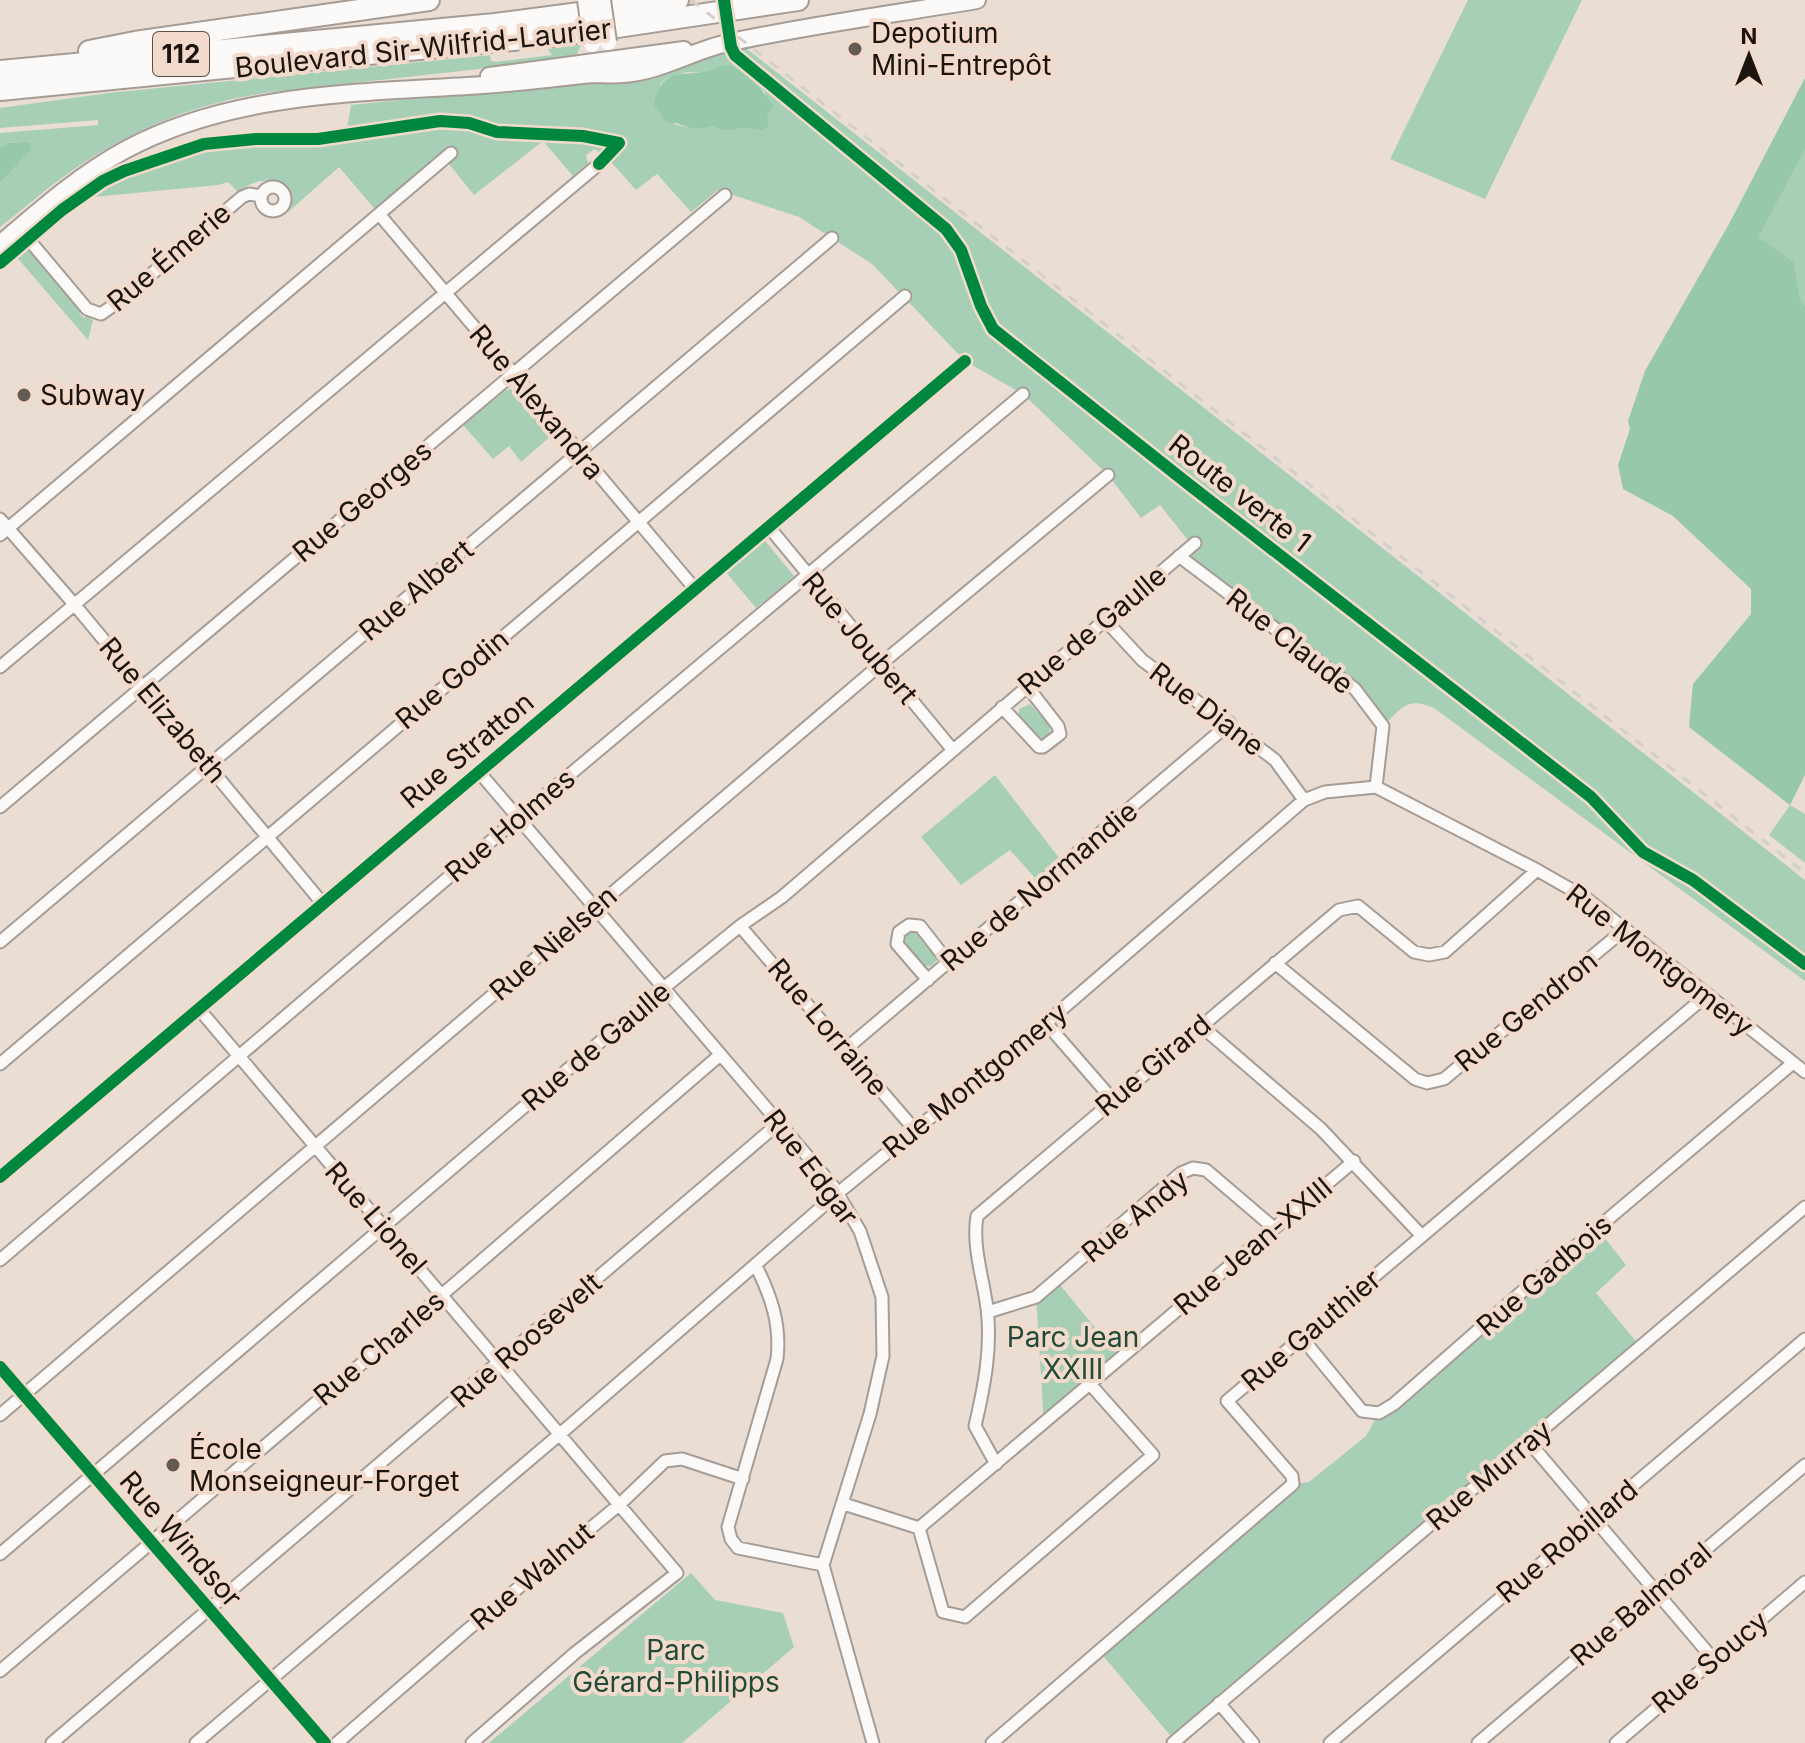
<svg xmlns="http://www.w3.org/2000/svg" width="1805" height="1743" viewBox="0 0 1805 1743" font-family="Inter,sans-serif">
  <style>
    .green { fill: #a7cfb6; fill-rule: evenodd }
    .forest { fill: #97c8ac }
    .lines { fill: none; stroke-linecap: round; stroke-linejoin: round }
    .street-casing { stroke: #a59c95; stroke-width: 15 }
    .secondary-casing { stroke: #a59c95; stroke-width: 20 }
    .highway-casing { stroke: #a59c95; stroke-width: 24 }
    .street { stroke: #fcfaf9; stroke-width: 11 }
    .secondary { stroke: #fcfaf9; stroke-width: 16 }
    .highway { stroke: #fcfaf9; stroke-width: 20 }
    .rail { stroke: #d3cfcd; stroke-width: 3; stroke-dasharray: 10 10; stroke-linecap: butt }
    .secondary-bridge-casing { stroke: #a59c95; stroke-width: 20; stroke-linecap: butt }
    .secondary-bridge { stroke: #fcfaf9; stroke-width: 16 }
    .cycleway-casing { stroke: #f2dbcc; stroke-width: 17 }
    .cycleway { stroke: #00873e; stroke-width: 12 }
    .poi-dot { fill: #645a54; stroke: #f2dbcc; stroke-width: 3 }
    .labels { text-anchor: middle; stroke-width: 8; stroke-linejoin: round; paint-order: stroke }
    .shield { fill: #f2dbcc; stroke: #5c5048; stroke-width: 2 }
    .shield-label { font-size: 26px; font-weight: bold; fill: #1c140f }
    .poi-label { font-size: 28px; fill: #1c140f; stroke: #f2dbcc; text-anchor: start }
    .street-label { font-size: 28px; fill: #1c140f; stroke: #f2dbcc }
    .park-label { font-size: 28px; fill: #214b38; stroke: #f2dbcc }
  </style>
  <rect width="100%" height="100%" fill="#eaddd4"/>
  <path class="green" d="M1468 0H1582L1485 199 1390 159Z
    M581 45 577 54 568 59 272 92C195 102 125 132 63 177 41 193 21 211 0 227V183L31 150 21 142 8 143 0 148V133L98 125V120L0 128V108L109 93 490 55 491 61 496 62 552 55 548 49Z
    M742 45 1805 880V981L1434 708C1407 696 1402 708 1383 726L1355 689 1179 556 1194 543 1187 539 1160 505 1141 518 1108 475 1023 394 965 361 872 264 799 217 718 190 691 212 657 174 636 190 612 163 595 149 586 155 588 163 573 176 543 141 474 195 445 159 379 214 339 167 288 212 292 194C281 174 253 179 238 192L228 182 218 185 83 198 117 178 203 147 345 141 351 105 587 81C635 88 696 60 742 45ZM687 72 744 75 750 83 765 92 767 116 762 131 747 128 724 131 712 126 690 128 666 122 663 114 660 84 667 78Z
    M1805 150V305L1800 299 1794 262 1759 237Z
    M22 249 29 250 81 311 79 313 84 318 86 316 93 320 88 340 14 254Z
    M511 389 552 435 521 462 509 446 493 459 463 425 506 390Z
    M762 541 766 542 794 576 756 608 725 571Z
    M1030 704 1051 727 1047 738 1039 739 1019 719V709Z
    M995 775 1060 859 1036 879 1010 850 961 885 921 837Z
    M1790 805 1805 814V863L1769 835Z
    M914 931 920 933 936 955 937 960 931 966H922L903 943 907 934Z
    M1597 1228 1626 1265 1596 1293 1639 1345 1175 1741 1099 1651 1293 1484 1309 1482 1366 1436 1379 1413Z
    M1056 1280 1120 1358 1044 1423 1036 1297Z
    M691 1573 715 1600 783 1613 794 1647 682 1743H489Z"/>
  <path class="forest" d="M721 66H733C748 77 764 90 773 106L767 116 769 125 762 131 747 128 724 131 712 126 703 128H690L676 123 672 124 666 122 654 105C663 58 691 83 721 66Z
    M1805 78V150L1759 237 1794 262 1800 299 1805 305V775L1790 805 1689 727 1693 684 1751 614V589L1673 516 1623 489 1618 465 1630 429 1628 421 1645 371 1729 224Z
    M25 142 30 143 31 150 0 183V148L8 143Z"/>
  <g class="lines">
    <defs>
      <path id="street" d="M261 199a12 12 0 1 1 24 0a12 12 0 1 1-24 0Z
        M379 214 695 589
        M19 228 87 309 101 314 121 300 242 197 249 194 261 196
        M0 519 74 604 323 904
        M769 527 952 749
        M0 535 451 153
        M1179 556 1355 689 1383 726 1376 787
        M1106 621 1142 660 1275 760 1304 800
        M0 667 599 164
        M1002 707 1039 747H1043L1060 734 1058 726 1027 686
        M479 772 833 1186 860 1231 882 1297 883 1356 870 1414 823 1565 873 1743
        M0 807 725 195
        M740 926 914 1129
        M0 942 832 238
        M1275 963 1415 1079 1427 1083 1444 1079 1624 930
        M928 980 897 944 899 932 909 925 920 926 948 962
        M199 1009 677 1573 575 1653 472 1743
        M1046 1023 1112 1099
        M1200 1025 1321 1129 1422 1236
        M847 1048 1230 723
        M0 1064 905 296
        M0 1177 965 361
        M0 1260 518 818 1023 394
        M756 1266C771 1296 781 1324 777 1359L728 1527 731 1539 738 1548 823 1565
        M988 1312 1036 1297 1181 1173 1193 1168 1206 1170 1274 1228
        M1302 1338 1362 1411 1379 1413 1394 1404 1524 1290 1793 1063
        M0 1367 325 1743
        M0 1415 888 658 1108 475
        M1529 1442 1714 1660
        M996 1464 975 1426C984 1388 992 1348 987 1308 983 1277 972 1247 977 1216L1339 910 1358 906 1414 952 1429 955 1445 952 1537 870
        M844 1504 919 1528
        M919 1528 1354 1161
        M919 1528 943 1612 965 1617 1153 1455 1090 1384
        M0 1554 655 995 740 926 782 897 1195 543
        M0 1671 393 1337 720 1055
        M1219 1703 1253 1743
        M52 1743 779 1123
        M196 1743 560 1434 838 1193 1046 1023 1304 800 1325 792 1376 787 1537 870 1586 898 1805 1072
        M337 1743 466 1631 620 1504 665 1461 682 1459 743 1479
        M992 1743 1293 1484 1292 1476 1227 1401 1707 995
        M1173 1743 1805 1207
        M1330 1743 1805 1339
        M1478 1743 1805 1465
        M1616 1743 1805 1582"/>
      <path id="secondary" d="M489 76 684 50
        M0 244C40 210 79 175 125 150 229 94 351 93 467 86 509 84 551 78 593 74 603 74 613 75 623 74 659 72 692 51 727 43 809 25 894 14 977 0"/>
      <path id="highway" d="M89 51 135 42 429 0
        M0 71 495 24 678 0
        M0 90 564 35 798 0"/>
    </defs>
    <use href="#street" class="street-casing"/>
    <use href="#secondary" class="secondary-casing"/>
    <use href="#highway" class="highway-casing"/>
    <use href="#street" class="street"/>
    <use href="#secondary" class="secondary"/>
    <use href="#highway" class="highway"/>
    <path class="rail" d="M691 0 1805 873"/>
    <defs>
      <path id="secondary-bridge" d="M586 0 592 44
        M602 0 608 42"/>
    </defs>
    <use href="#secondary-bridge" class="secondary-bridge-casing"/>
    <use href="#secondary-bridge" class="secondary-bridge"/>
    <defs>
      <path id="cycleway" d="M724 0 731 47 735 55 946 229 961 250 981 306 993 329 1187 483 1591 797 1643 852 1693 880 1805 964
        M0 263 62 210 103 181 124 171 204 144 256 139H318L440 121 469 123 497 132 583 136 619 143 599 164
        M0 1177 965 361
        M0 1367 325 1743"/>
    </defs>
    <use href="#cycleway" class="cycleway-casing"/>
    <use href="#cycleway" class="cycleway"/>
  </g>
  <g class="poi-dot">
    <circle cx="855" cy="49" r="8"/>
    <circle cx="24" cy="395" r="8"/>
    <circle cx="173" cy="1465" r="8"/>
  </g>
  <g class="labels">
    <rect class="shield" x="153" y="32" width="56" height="44" rx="6"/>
    <g class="shield-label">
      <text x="181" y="63">112</text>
    </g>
    <g class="poi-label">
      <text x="871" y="43">Depotium<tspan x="871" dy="32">Mini-Entrepôt</tspan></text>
      <text x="40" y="405">Subway</text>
      <text x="189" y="1459">École<tspan x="189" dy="32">Monseigneur-Forget</tspan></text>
    </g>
    <g class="street-label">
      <text transform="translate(423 48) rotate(-6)" y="10">Boulevard Sir-Wilfrid-Laurier</text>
      <text transform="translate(169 257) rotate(-40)" y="10">Rue Émerie</text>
      <text transform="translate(537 402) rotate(50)" y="10">Rue Alexandra</text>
      <text transform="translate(1240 493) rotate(38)" y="10">Route verte 1</text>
      <text transform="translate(362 501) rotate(-40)" y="10">Rue Georges</text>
      <text transform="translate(416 590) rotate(-40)" y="10">Rue Albert</text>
      <text transform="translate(1092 630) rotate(-40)" y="10">Rue de Gaulle</text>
      <text transform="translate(860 638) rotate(50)" y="10">Rue Joubert</text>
      <text transform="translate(1290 641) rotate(38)" y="10">Rue Claude</text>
      <text transform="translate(452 679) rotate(-40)" y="10">Rue Godin</text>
      <text transform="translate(1207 709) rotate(37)" y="10">Rue Diane</text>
      <text transform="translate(163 710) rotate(50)" y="10">Rue Elizabeth</text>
      <text transform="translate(467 750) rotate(-40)" y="10">Rue Stratton</text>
      <text transform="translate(510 825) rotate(-40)" y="10">Rue Holmes</text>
      <text transform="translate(1039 886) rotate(-40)" y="10">Rue de Normandie</text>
      <text transform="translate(553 943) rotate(-41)" y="10">Rue Nielsen</text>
      <text transform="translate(1660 960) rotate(38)" y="10">Rue Montgomery</text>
      <text transform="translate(1526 1011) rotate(-39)" y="10">Rue Gendron</text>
      <text transform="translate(828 1027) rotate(50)" y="10">Rue Lorraine</text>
      <text transform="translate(596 1046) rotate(-40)" y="10">Rue de Gaulle</text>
      <text transform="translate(1153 1065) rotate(-40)" y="10">Rue Girard</text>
      <text transform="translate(975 1080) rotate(-39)" y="10">Rue Montgomery</text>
      <text transform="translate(811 1167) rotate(53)" y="10">Rue Edgar</text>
      <text transform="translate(1135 1216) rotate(-39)" y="10">Rue Andy</text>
      <text transform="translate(376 1218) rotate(49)" y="10">Rue Lionel</text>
      <text transform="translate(1253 1246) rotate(-40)" y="10">Rue Jean-XXIII</text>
      <text transform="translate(1544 1275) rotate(-41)" y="10">Rue Gadbois</text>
      <text transform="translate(1311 1330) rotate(-40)" y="10">Rue Gauthier</text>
      <text transform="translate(526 1340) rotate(-41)" y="10">Rue Roosevelt</text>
      <text transform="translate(379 1348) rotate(-40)" y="10">Rue Charles</text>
      <text transform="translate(1489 1475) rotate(-40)" y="10">Rue Murray</text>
      <text transform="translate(181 1539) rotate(49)" y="10">Rue Windsor</text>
      <text transform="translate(1567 1541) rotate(-40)" y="10">Rue Robillard</text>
      <text transform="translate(532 1576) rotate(-40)" y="10">Rue Walnut</text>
      <text transform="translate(1641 1604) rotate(-40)" y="10">Rue Balmoral</text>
      <text transform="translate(1710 1662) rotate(-40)" y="10">Rue Soucy</text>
    </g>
    <g class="park-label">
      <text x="1073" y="1347">Parc Jean<tspan x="1073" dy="32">XXIII</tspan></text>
      <text x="676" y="1660">Parc<tspan x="676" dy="32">Gérard-Philipps</tspan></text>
    </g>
  </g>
  <g transform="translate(1749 56)" stroke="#f2dbcc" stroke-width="6" paint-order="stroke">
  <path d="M0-6L14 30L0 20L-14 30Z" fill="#1c140f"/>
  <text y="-12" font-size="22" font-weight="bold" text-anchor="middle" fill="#1c140f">N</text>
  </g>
</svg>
